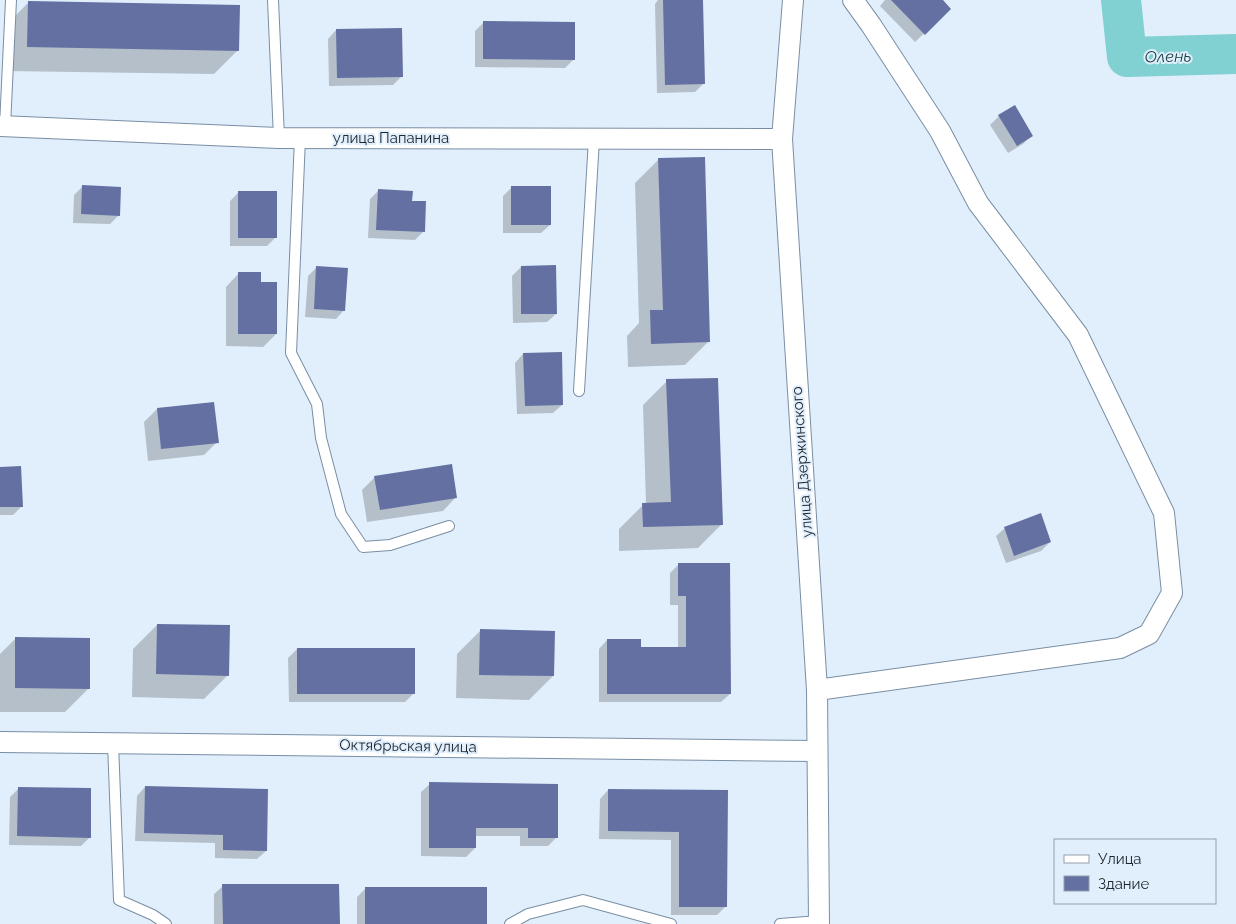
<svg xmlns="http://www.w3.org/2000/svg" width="1236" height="924" viewBox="0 0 1236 924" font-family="Raleway,sans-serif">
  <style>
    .shadow { fill: #0003 }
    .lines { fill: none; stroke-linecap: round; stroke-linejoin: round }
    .river { stroke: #81d0d2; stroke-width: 40 }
    .building { fill: #6470a1 }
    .lane-casing { stroke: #798ea3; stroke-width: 12 }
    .street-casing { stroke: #798ea3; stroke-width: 22 }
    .lane { stroke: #fff; stroke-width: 10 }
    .street { stroke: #fff; stroke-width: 20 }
    .labels { text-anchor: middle; stroke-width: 4; stroke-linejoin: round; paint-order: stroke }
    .street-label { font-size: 15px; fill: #1d252e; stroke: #e1effd }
    .water-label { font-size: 16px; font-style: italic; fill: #1a4041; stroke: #e1effd }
  </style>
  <rect width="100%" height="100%" fill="#e1effd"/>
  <path class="shadow" d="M658 0H701L704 83 695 92 657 93 655 4Z
    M885 0H941L950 9 915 42 880 6Z
    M28 3 238 50 214 74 4 71V27Z
    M484 22 574 59 565 68 475 67V31Z
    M336 30 402 76 393 85 329 86 328 39Z
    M999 116 1032 135 1023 144 1008 153 990 125Z
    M659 159 709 341 685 365 628 367 627 336 639 323 635 183Z
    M83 186 119 215 110 224 73 223 74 195Z
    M512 187 550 225 541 233H503V196Z
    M379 190 411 202 423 232 415 240 368 238 370 199Z
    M239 192 275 238 267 246H230V201Z
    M317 267 344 310 336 319 305 317 308 276Z
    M521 267 556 314 547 322 513 323 512 276Z
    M239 273 260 283 276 334 263 347 226 346V287Z
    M523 354 562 405 553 413 517 414 515 363Z
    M667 381 722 524 698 548 619 551V529L643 505 646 504 643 405Z
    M157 409 217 442 204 455 148 461 144 422Z
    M0 468 22 506 13 515H0Z
    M375 477 456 497 443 511 367 522 362 490Z
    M1005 528 1050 542 1041 551 1006 563 996 536Z
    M679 564 730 694 721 702H599V649L607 640 640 648H678V605H670V573Z
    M157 625 228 675 204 699 132 697 133 649Z
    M481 630 553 676 529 700 456 698 457 654Z
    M16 638 89 688 65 712H0V654Z
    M297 649 414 693 405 702H289L288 658Z
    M430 784 556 838 548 846H520V836H475V848L466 857 421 856V792Z
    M145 787 266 851 257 859 215 858V843L135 841 137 796Z
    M19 788 90 837 81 846 9 845 10 797Z
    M608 790 726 791V906L717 915H671V840L599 839 600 799Z
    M223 886 338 924H214V894Z
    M366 888 485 924H357V897Z"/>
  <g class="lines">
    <path class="river" d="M1121 0 1127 57 1236 54"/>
  </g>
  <path class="building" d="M663 0H703L705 84 665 85Z
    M891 0H943L951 9 925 35Z
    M28 1 240 5 239 51 27 47Z
    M483 21 575 22V60L483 59Z
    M402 28 403 77 337 78 336 29Z
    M1015 105 1033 136 1017 146 998 115Z
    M705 157 710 342 651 344 650 310H663L658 158Z
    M82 185 121 187 120 216 81 214Z
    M511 186H551V225H511Z
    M378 189 413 191 412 201H426L425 232 376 230Z
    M238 191H277V238H238Z
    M556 265 557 314H521V266Z
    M316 266 348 268 345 311 314 309Z
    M238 272H261V282H277V334H238Z
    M562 352 563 405 525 406 523 353Z
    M718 378 723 525 643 527 642 503 671 502 666 379Z
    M214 402 219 443 161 449 157 408Z
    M452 464 457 498 380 510 374 476Z
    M21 466 23 507H0V467Z
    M1041 513 1051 542 1014 556 1004 527Z
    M678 563H730L731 694H607V639H641V647H686V596H678Z
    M157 624 230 625 229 676 156 674Z
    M480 629 555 631 554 676 479 675Z
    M15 637 90 638V689L15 688Z
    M297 648H415V694H297Z
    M429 782 558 784V838H528V828H476V848H429Z
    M145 786 268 789 267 851 223 850V835L144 833Z
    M18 787 91 788V838L17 836Z
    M608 789 728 790 727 907H679V832L608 831Z
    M222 884H339L340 924H223Z
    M365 887H487V924H365Z"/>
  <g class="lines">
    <defs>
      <path id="lane" d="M273 0 279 138
        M5 126 11 0
        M300 138 291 353 317 404 321 438 341 514 363 547 390 545 449 526
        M579 391 594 139
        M113 743 119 900 153 915 166 924
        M510 924 528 914 583 900 671 924
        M780 924 819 921"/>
      <path id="street" d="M793 0 782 139 817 690 819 924
        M0 126 279 138 782 139
        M817 690 1120 648 1149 634 1172 593 1164 513 1078 335 978 203 940 131 871 25 853 0
        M0 742 816 751"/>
    </defs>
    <use href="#lane" class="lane-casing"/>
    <use href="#street" class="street-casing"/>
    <use href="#lane" class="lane"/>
    <use href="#street" class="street"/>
  </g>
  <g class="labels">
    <g class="street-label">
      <text x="391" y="143">улица Папанина</text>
      <text transform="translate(802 462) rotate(-94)" y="5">улица Дзержинского</text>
      <text transform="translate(408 746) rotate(1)" y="5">Октябрьская улица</text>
    </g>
    <g class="water-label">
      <text transform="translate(1168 56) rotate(-1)" y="6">Олень</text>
    </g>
  </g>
  <rect x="1054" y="839" width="162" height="65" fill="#e1effd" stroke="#939eaa"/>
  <rect x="1064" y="855" width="25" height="8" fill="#ffffff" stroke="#939eaa"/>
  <text x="1098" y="864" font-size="15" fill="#1d252e">Улица</text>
  <rect x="1064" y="876" width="25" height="15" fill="#6470a1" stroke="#939eaa"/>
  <text x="1098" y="889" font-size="15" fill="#1d252e">Здание</text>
</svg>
